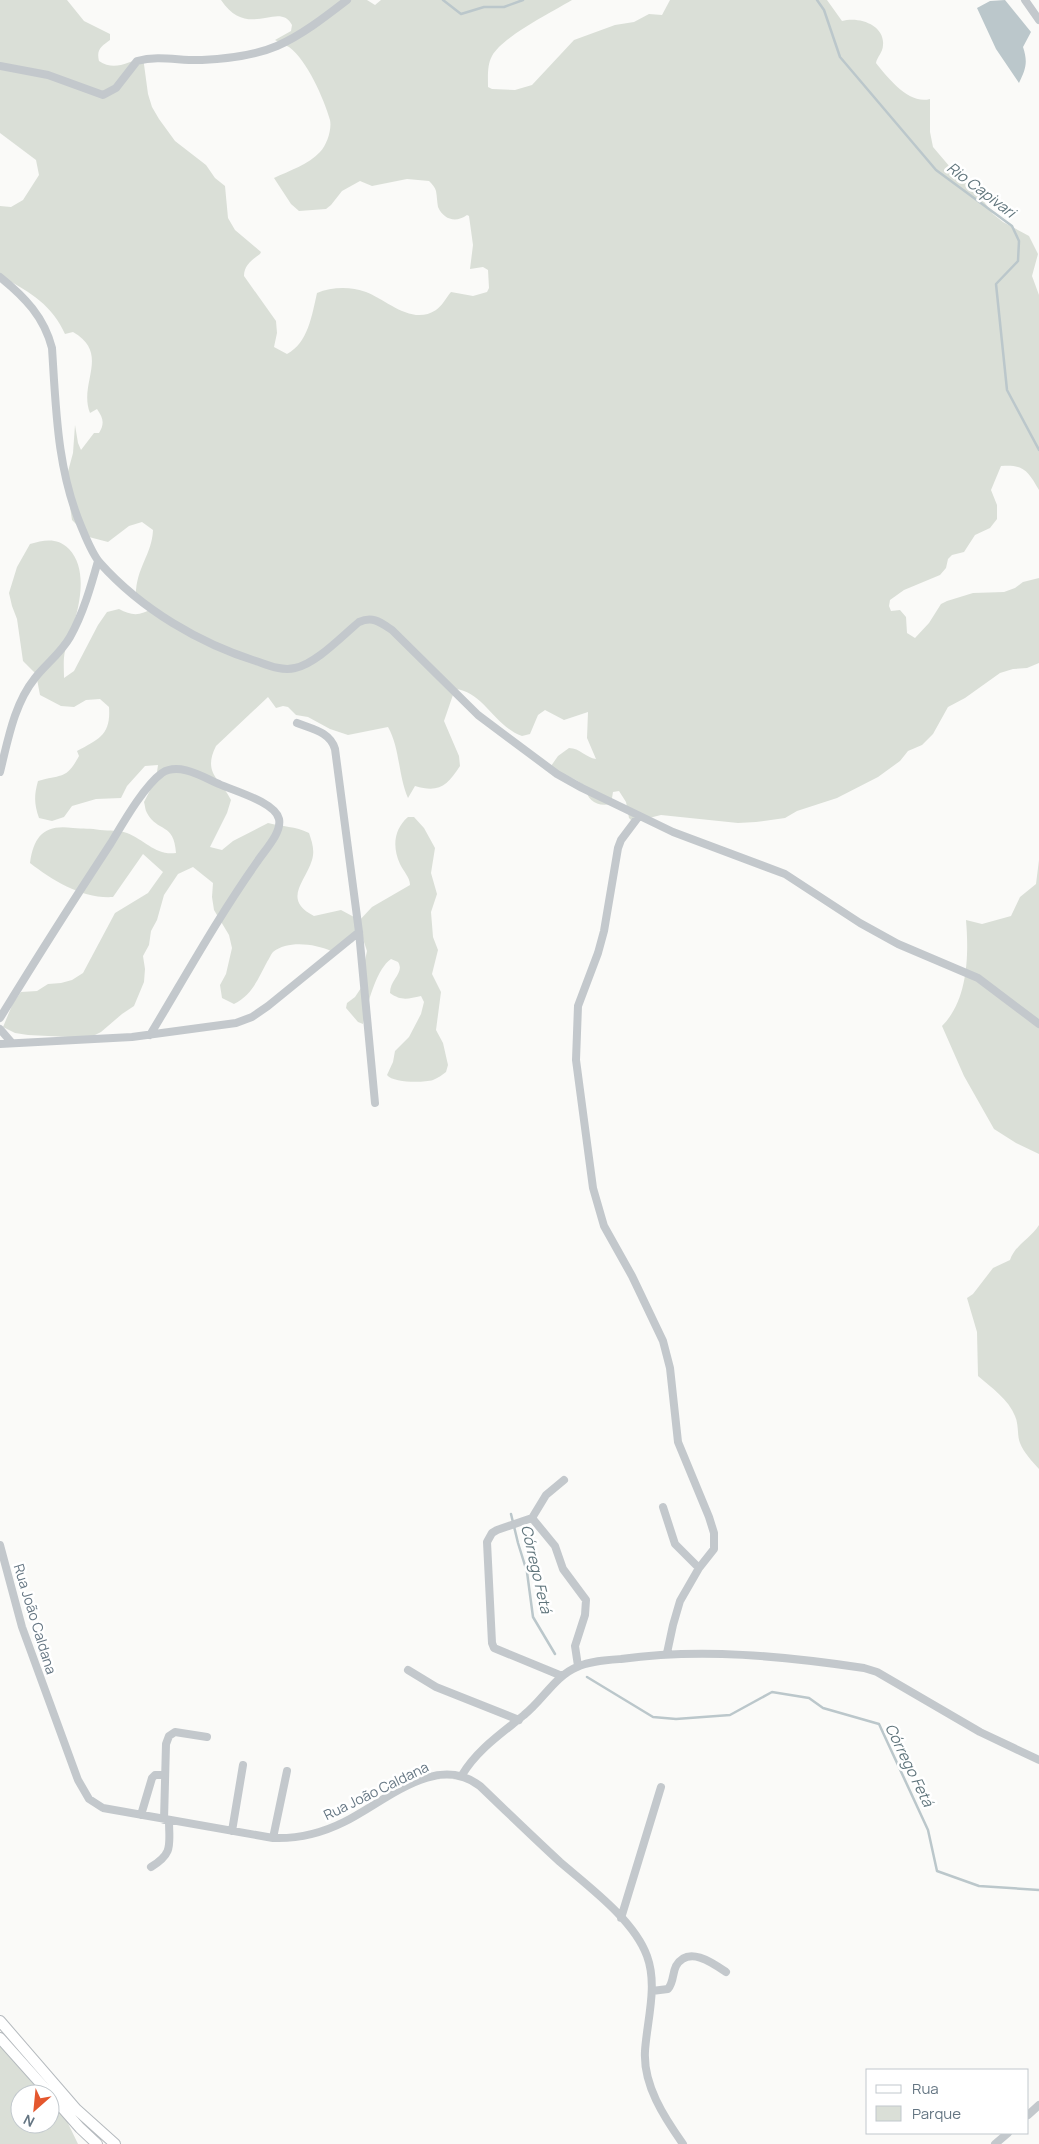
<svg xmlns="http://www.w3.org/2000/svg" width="1039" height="2144" viewBox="0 0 1039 2144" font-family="Manrope,sans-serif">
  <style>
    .green { fill: #dadfd7 }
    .water { fill: #bbc7cb }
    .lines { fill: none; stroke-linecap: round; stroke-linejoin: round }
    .stream { stroke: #bbc7cb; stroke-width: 2.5 }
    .major-casing { stroke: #b5babe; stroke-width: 12 }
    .minor { stroke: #c3c8cc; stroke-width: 8 }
    .major { stroke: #fff; stroke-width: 10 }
    .labels { text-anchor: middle; stroke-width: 5; stroke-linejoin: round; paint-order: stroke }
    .street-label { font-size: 14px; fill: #657683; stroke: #fff }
    .water-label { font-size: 15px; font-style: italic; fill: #60757c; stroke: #fff }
  </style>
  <rect width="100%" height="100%" fill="#fafaf8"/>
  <path class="green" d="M0 0H67L84 21 110 34V40C102 46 96 49 99 61 114 71 127 63 143 57L148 94 152 107 159 119 175 141 206 165 215 178 225 186 228 218 235 230 261 252 260 254C252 260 244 265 244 276L276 321 277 333 274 347 287 354C308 343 312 315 317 293 331 287 350 286 366 292 387 300 412 326 436 310 442 306 446 298 451 292L473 296 487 292 489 288 488 270 483 267 470 269 473 245 469 216 467 215C456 223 444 220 438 207 437 202 437 196 436 191 435 187 432 184 429 181L407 179 372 186 360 181 342 191 331 205 326 209 299 211 291 204 274 178C289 171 309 164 320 152 327 145 332 129 330 120 324 99 307 60 289 47 285 45 280 43 275 40L291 31 292 25C279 0 248 41 221 0H367L375 5 381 0H572C552 12 502 37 492 56 487 65 488 77 488 87L492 89 515 90 532 85 574 40 615 25 634 22 649 14 662 15 670 0H827L842 21C859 16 885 25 883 45 883 52 877 57 876 63 888 78 909 105 930 99V132L933 147 950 167 977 192 993 214 1003 222 1029 236 1038 254 1032 276 1039 295V490C1028 471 1024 464 1001 466L991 490 997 505V519L990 528 975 535 964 552 952 555 948 559 946 568 940 575 904 590 890 600 889 606 891 611 900 610 906 617 907 633 915 638 929 623 941 604 947 601 973 593 1004 592 1015 588 1023 582 1039 578V663L1027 668 1013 669 1000 673 965 698 948 707 933 734 922 745 908 751 900 761 878 777 837 798 797 811 785 818 756 822 738 823 661 815 633 822 629 818 626 802 619 791 613 792 611 804C597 807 587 801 585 786 574 777 561 775 551 766L558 756 569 748C580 748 586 758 596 759L587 738 588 712 564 720 545 710 538 715 530 734 522 736C494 726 483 691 455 689L444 721 459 756 460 766C447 786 439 793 415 786L408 798C398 775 400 748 388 727L348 735 330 729 308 717 296 715 288 707 283 706 276 708 268 697 216 746C202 774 221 779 231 800L227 813 210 847 222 850 233 841 268 823C283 827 295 826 309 833 312 842 315 850 312 860 305 883 282 899 314 916L341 910 354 917 357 923 372 907 410 885C410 877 403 871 400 864 392 847 394 829 408 817H414L424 828 435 848 431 873 437 894 431 912 433 937 438 950 432 974 441 992 436 1030 443 1043 448 1065 446 1072C442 1075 438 1078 433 1080 423 1083 393 1083 387 1075L393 1062 395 1051 409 1037 421 1014 424 1002 421 996C408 999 401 1001 390 993 390 979 405 973 398 962L391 959C376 969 367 1006 363 1024L358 1022 346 1008 347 1003 355 997 365 982 363 970 367 951 361 933 358 932 353 942 331 951C315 944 288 940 273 952 271 954 269 959 267 962 258 979 252 995 234 1004L222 998 220 985 226 974 232 948 229 935 214 910 212 897 213 883 193 867 178 874 164 895 157 920 151 931 149 945 143 956 145 969 144 982 134 1006 122 1014 101 1032 89 1038 28 1035 15 1033 3 1027 13 1003 21 992 37 991 48 984 61 983 72 980 83 973 115 913 148 893 163 872 143 854 113 897C83 899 53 881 30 863 34 835 45 824 73 828 83 829 91 828 100 830 110 831 118 830 127 833 145 840 156 856 176 853 174 822 158 833 147 813 145 810 145 805 144 802L156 779 158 765 145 766 127 786 121 798 96 799 72 806 64 817 52 821 39 818C34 804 34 795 38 781 62 774 66 780 79 756L77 751C99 739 111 735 109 707L100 699 86 700 74 707 61 706 40 695 36 674 23 661 17 619 12 606 9 593 17 567 30 544C44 540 57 537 69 549 88 569 80 605 72 629 70 636 66 644 65 651 63 659 64 670 64 678L74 671 98 625 107 612 119 609C132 616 140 616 153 608L136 597C135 569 152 555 153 530L142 522 129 526 108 542 89 537 72 520 66 479 73 453 75 425 78 443 81 450 94 433H99C105 423 103 418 97 409L90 413C78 383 111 354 73 332L65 334C53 306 30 292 4 278L0 279V206L11 207 23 200 39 175 36 160 0 133Z
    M1039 860V1154L1016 1143 994 1129 964 1076 942 1026C968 1000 969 955 966 920L982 924 1011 916 1020 897 1036 884Z
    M1039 1225V1469C1032 1461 1024 1453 1020 1443 1017 1435 1019 1425 1015 1416 1009 1400 991 1387 978 1376L977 1332 967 1298 973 1294 993 1268 1010 1260C1015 1245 1030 1239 1039 1225Z
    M0 2039 47 2094H20V2124H50V2098L63 2113 78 2144H0Z"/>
  <path class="water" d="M1005 0 1031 32 1023 47C1028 62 1026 69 1019 83L996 49 977 8 990 1Z"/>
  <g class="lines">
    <path class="stream" d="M443 0 461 14 484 7H504L523 0
      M817 0 824 10 840 57 936 170 1012 226 1019 241 1018 261 996 284 1007 390 1039 450
      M511 1514 518 1543 527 1572 533 1617 555 1654
      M587 1677 653 1717 676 1719 730 1715 772 1692 809 1698 823 1708 879 1724 928 1830 937 1871 979 1886 1039 1890"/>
    <defs>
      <path id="major" d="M0 2021 76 2109 115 2144
        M0 2038 50 2094
        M50 2094 80 2128 97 2144"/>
    </defs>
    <use href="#major" class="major-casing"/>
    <path class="minor" d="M1025 0 1039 20
      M0 66 48 75 103 95 116 88 137 61C159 55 180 61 202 60 225 59 256 55 277 46 302 35 325 17 347 0
      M0 277C25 297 44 317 52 348 56 409 57 469 81 526 86 538 92 554 100 563 141 609 200 644 259 662 270 666 283 671 295 668 316 664 343 635 359 622 373 616 380 622 392 630L478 715 557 774 582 788 673 832 785 874 860 923 898 944 978 978 1039 1024
      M297 723C312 729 330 732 335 749L359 932 375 1103
      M0 772C8 740 14 704 35 678 46 664 61 653 70 637 83 614 91 586 98 561
      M639 816 621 840 618 848 604 931 598 953 578 1006 576 1060 593 1188 604 1226 632 1276 663 1341 670 1368 678 1442 709 1517 714 1533V1549L699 1568 680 1601 673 1625 667 1653
      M0 1018C36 959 73 901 111 843 123 823 144 786 162 773 179 762 203 777 219 784 234 791 275 802 279 819 282 833 264 851 257 862 218 917 185 977 150 1035
      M0 1029 12 1043
      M0 1044 132 1037 236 1023 252 1017 268 1006 359 932
      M663 1507 675 1544 699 1568
      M532 1518 555 1546 563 1569 586 1600 585 1615 575 1646 578 1666
      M0 1545 22 1627 78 1780 89 1799 103 1808 273 1838C298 1839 322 1833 344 1822 385 1802 436 1752 480 1786 507 1812 533 1837 560 1862 589 1887 634 1920 647 1956 658 1986 647 2020 645 2051 643 2085 664 2117 683 2144
      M408 1670 436 1687 519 1720
      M562 1676 494 1648 492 1643 487 1542 492 1533 497 1530 532 1518 546 1495 564 1480
      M462 1775C478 1749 501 1734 524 1715 543 1700 555 1676 577 1667 590 1661 607 1660 621 1659 702 1648 783 1656 864 1668L877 1672 980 1732 1039 1760
      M141 1815 152 1778 155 1775H165
      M164 1820 166 1744 169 1736 175 1732 207 1737
      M232 1831 243 1765
      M273 1838 287 1771
      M151 1867C174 1853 169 1845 169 1820
      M621 1918 661 1787
      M652 1991 668 1989C674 1982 672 1974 676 1966 688 1945 713 1963 726 1972
      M1028 2115 1039 2105
      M995 2144 1008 2133"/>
    <use href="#major" class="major"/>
  </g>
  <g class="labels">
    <g class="street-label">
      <text transform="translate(35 1619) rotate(73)" y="5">Rua João Caldana</text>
      <text transform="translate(376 1791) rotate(-26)" y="5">Rua João Caldana</text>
    </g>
    <g class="water-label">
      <text transform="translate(981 190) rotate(37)" y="5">Rio Capivari</text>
      <text transform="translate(536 1569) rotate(77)" y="5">Córrego Fetá</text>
      <text transform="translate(909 1765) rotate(64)" y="5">Córrego Fetá</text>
    </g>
  </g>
  <rect x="866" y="2069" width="162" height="65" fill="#ffffff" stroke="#c1c8cd"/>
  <rect x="876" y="2085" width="25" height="8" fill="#ffffff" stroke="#c1c8cd"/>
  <text x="912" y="2094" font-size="15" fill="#657683">Rua</text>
  <rect x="876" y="2106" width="25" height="15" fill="#dadfd7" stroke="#c1c8cd"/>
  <text x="912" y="2119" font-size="15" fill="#657683">Parque</text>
  <g transform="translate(35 2109) rotate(207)"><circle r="24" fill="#ffffff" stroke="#c1c8cd"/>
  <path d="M0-4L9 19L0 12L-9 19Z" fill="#e4572e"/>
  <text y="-8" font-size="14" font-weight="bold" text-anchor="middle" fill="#657683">N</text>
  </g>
</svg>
